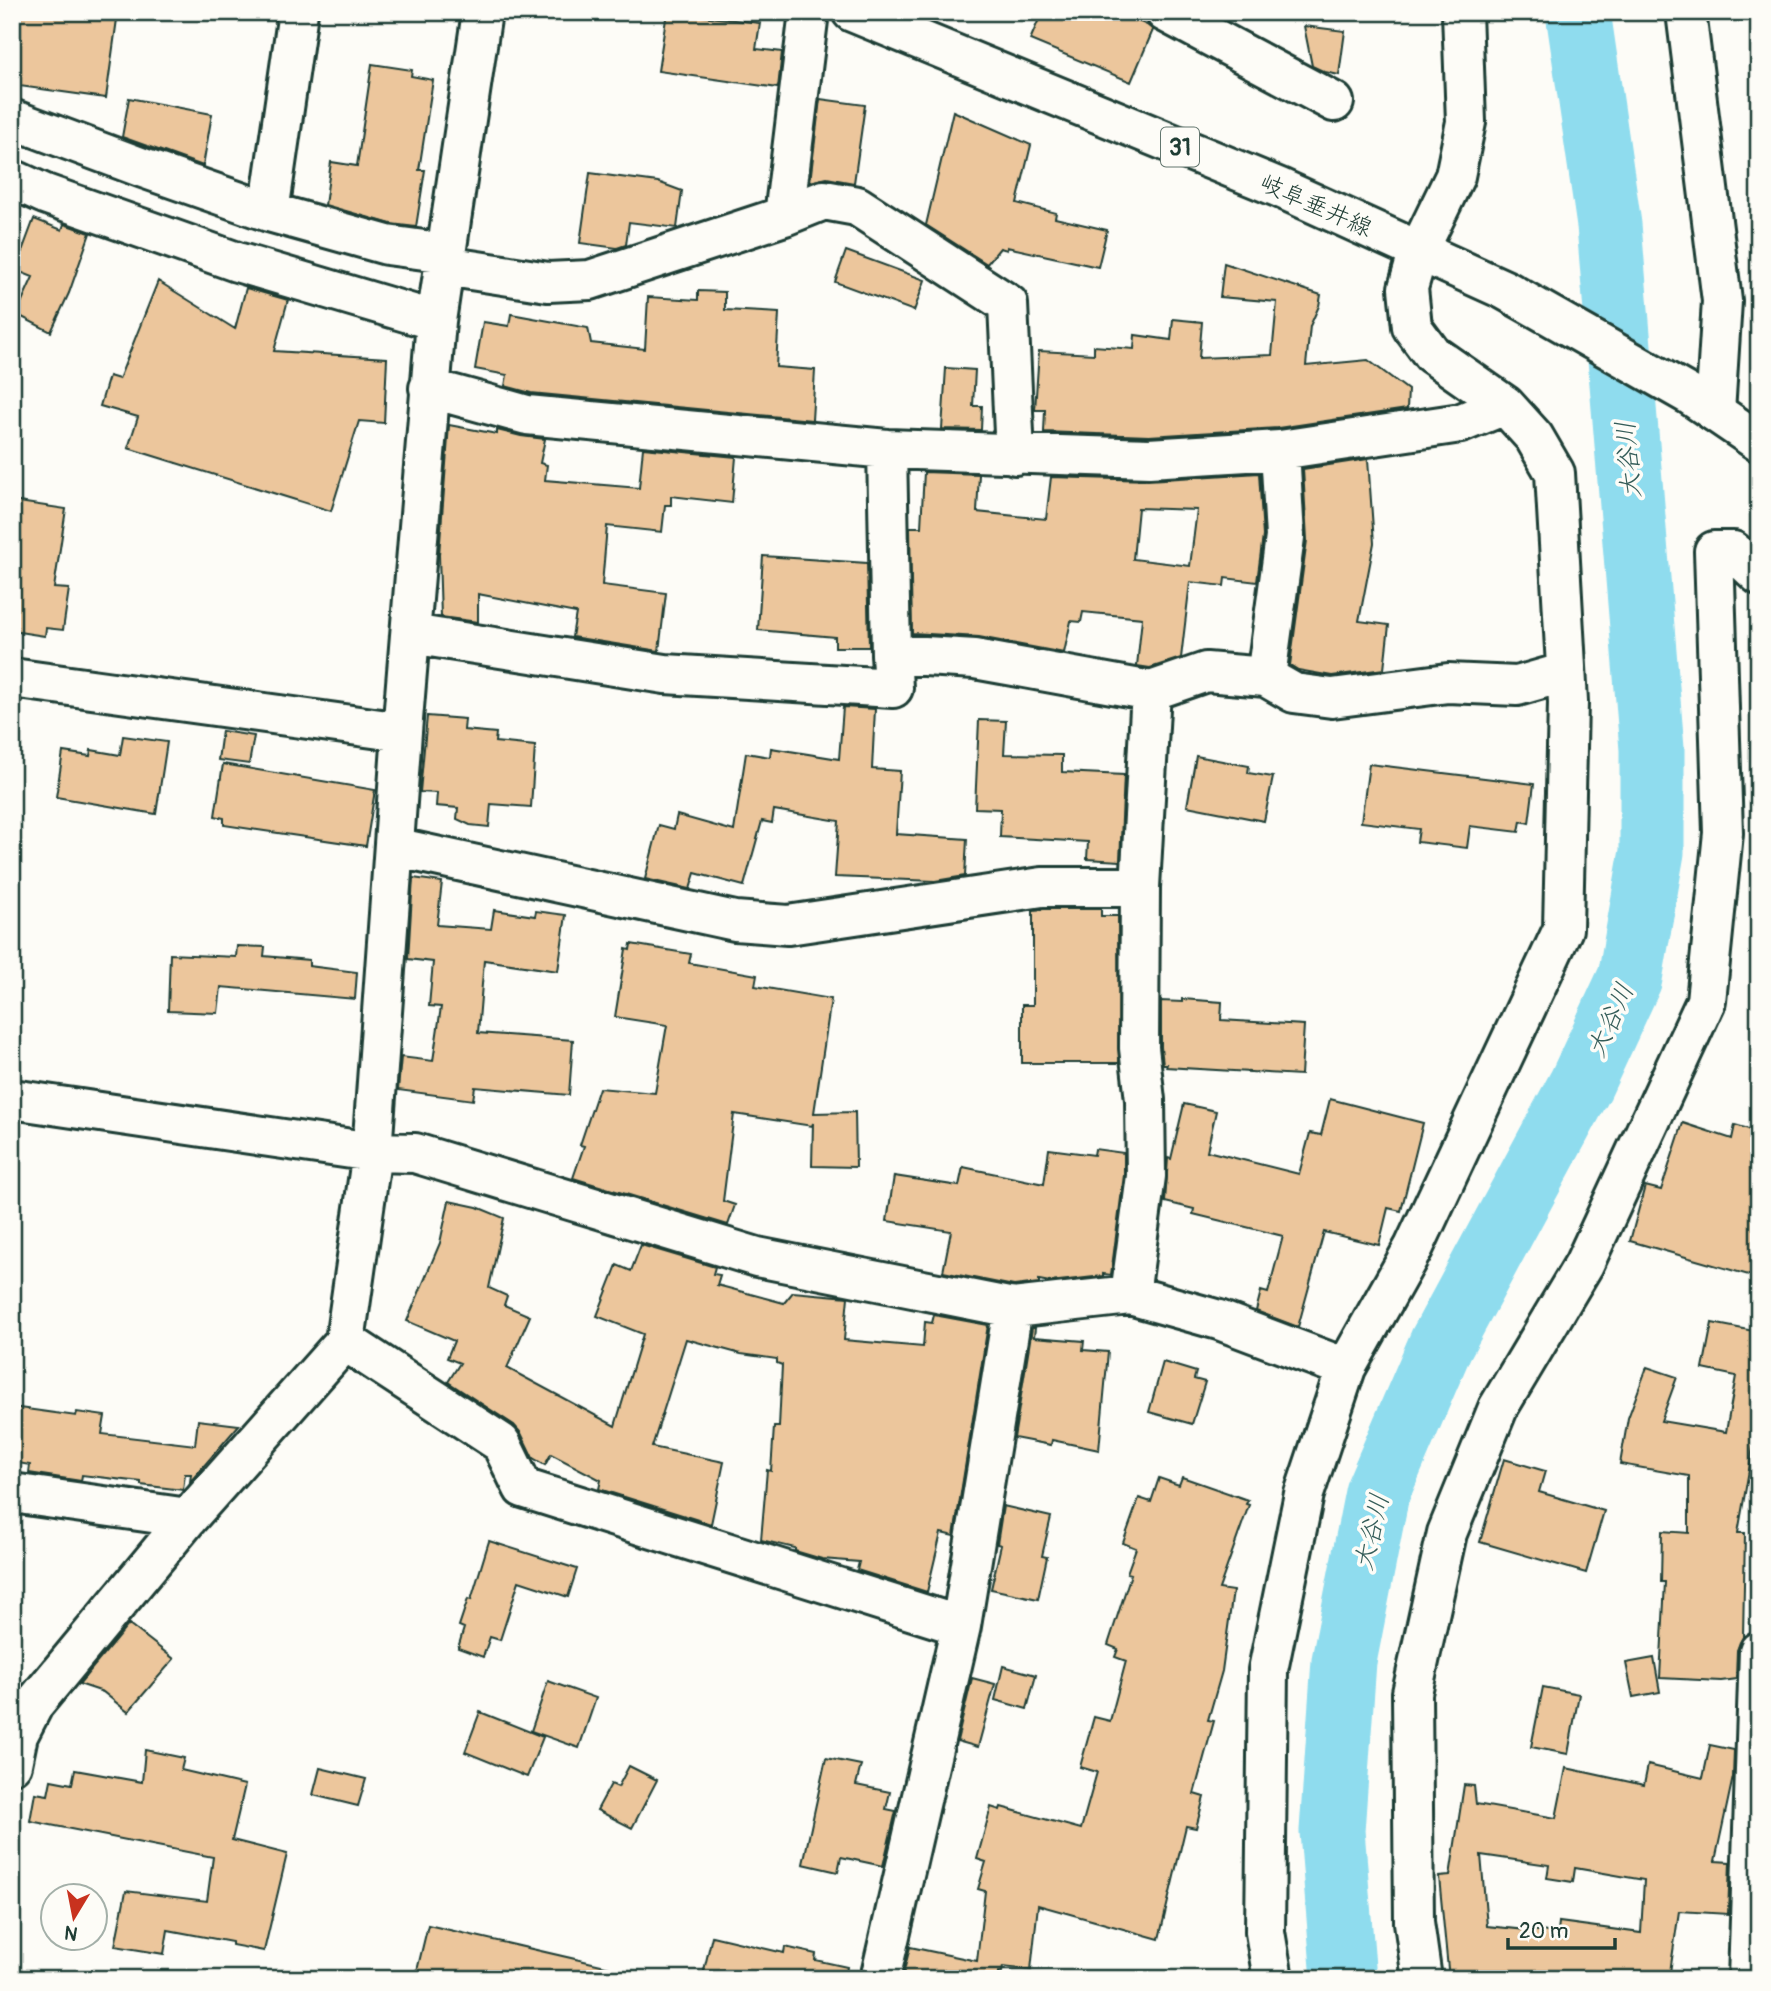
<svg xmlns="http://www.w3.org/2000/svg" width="1771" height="1991" viewBox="0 0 1771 1991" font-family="Pangolin,'Klee One',sans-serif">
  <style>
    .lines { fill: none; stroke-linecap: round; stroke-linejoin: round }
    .river { stroke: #8fdcee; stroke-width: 65 }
    .building { fill: #ecc69c; stroke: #1f3d34; stroke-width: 2; fill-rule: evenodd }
    .minor-casing { stroke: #1f3d34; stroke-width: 44 }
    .major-casing { stroke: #1f3d34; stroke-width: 44 }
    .minor { stroke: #fdfcf7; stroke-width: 38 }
    .major { stroke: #fdfcf7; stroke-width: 38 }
    .labels { text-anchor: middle; stroke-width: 7; stroke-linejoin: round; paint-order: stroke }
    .shield { fill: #fdfcf7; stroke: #62766e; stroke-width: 2 }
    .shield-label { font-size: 23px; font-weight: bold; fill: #1f3d34 }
    .street-label { font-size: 24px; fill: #1f3d34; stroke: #fdfcf7 }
    .water-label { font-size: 26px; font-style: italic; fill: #355d59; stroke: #fdfcf7 }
  </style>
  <rect width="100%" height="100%" fill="#fdfcf7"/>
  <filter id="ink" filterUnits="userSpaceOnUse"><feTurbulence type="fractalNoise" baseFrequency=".0143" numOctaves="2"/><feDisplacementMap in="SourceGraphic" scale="14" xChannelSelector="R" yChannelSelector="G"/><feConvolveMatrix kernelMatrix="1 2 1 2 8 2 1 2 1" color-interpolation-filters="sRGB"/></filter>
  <g filter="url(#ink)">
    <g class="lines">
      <path class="river" d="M1344 1979 1332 1831 1344 1661 1377 1493 1441 1344 1581 1084 1630 978 1652 852V749L1609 225 1578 12"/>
    </g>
    <path class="building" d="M12 12H118L106 98 12 85Z
      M667 12 760 23 756 49 782 52 778 88 658 71Z
      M1042 12H1118L1147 25 1153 30 1131 82 1030 40Z
      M1304 26 1345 31 1339 75 1325 72 1312 66Z
      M372 64 412 70 411 76 433 80 419 170H425L416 227 391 224 325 205 331 162 357 166Z
      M129 98 212 114 203 166 122 137Z
      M820 99 865 105 854 183 827 178 810 182Z
      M953 111 1031 145 1017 203 1056 213 1055 218 1107 230 1098 267 1007 247V250L1000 248 987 264 926 225Z
      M590 173 658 182 682 191 677 228 629 222 626 245 617 248 580 243Z
      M34 219 62 230 64 224 90 233 69 293 51 332 16 314 33 277 15 270Z
      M846 251 925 280 914 311 835 282Z
      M1224 263 1321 295 1319 306 1310 326 1306 366 1368 360 1408 390 1407 409 1278 428 1149 436 1044 432 1045 410H1035L1039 351 1094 354V346L1134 349 1135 335 1171 340 1173 319 1202 322 1199 358 1272 355 1277 302 1220 297Z
      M158 281 235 329 246 288 288 300 274 351 387 358 384 423 359 421 331 511 128 448 138 417 100 406 109 376 119 379Z
      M698 291 725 292V310L779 313 776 367 815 370 812 420 531 393 505 386 507 375 475 369 483 322 509 326 511 314 588 328 591 343 645 349 648 297 698 300Z
      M946 368 975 370 973 406H982L981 430 942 429Z
      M449 425 497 434V430L521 436 545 439 540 463 547 465 545 480 639 488 643 448 736 457 732 503 671 496V505H665L662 532 607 526 602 585 666 593 659 651 572 637 576 613 478 594V622L441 617 439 555Z
      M1368 459 1374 543 1359 621 1389 625 1384 669 1332 676 1298 670 1290 665 1307 540 1303 469Z
      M924 472 979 474 977 512 1046 519 1051 477 1148 480 1259 473 1263 536 1257 582 1225 578 1224 586 1190 582 1181 658 1150 668 1137 666 1142 618 1083 612 1081 622 1071 621 1064 653 979 637 912 633 910 527H921ZM1138 508 1197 510 1190 566 1133 559Z
      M12 501 66 509 54 588 69 589 63 630 46 628 45 636 12 631Z
      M763 556 867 563 869 647H835V637L758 630Z
      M843 707 875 709 872 769 900 771 896 834 967 839 965 876 935 881 835 877 839 821 774 810 772 823 762 821 744 886 695 873 690 889 645 879 659 825 674 829 677 815 734 831 746 753 770 757 771 748 839 759Z
      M427 716 465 719 464 730 496 733 495 742 535 746 531 807 491 804 489 827 470 825 457 819 458 808 436 806 437 793 420 792Z
      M979 720 1006 721 1004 754 1062 755V772L1124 775 1120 861 1087 859 1088 842 1000 837 1001 809 975 808Z
      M222 731 254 736 249 764 218 760Z
      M123 736 167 742 156 814 56 797 63 752 90 756 91 750 120 755Z
      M1196 756 1249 766 1248 773 1273 777 1264 821 1187 806Z
      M223 764 375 790 366 846 224 825V818L215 816Z
      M1369 764 1534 784 1529 823 1521 821 1519 832 1470 826 1467 848 1417 842 1419 829 1361 822Z
      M413 878 442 882 437 925 491 929 494 910 535 916 536 911 566 915 558 971 484 960 478 1033 573 1040 569 1095 475 1087 473 1100 398 1090 401 1057 433 1061 441 1007 429 1006 433 962 408 959Z
      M1044 909H1101V916H1118L1119 1063H1022V1005H1033V910Z
      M631 944 691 954 689 963 757 975 755 986 831 999 814 1113 855 1112 856 1167 812 1166 813 1123 812 1126 734 1114 723 1201 735 1205 728 1225 573 1178 584 1146 580 1145 599 1088 655 1093 667 1025 615 1017 626 949 630 950Z
      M237 946 265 947 264 956 309 960V966L357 972 355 999 221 987 218 1013 168 1011 170 954 236 957Z
      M1182 999 1222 1002 1221 1020 1304 1025 1301 1075 1166 1067 1167 1064H1163L1161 1047V1001L1182 1002Z
      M1330 1099 1423 1123 1401 1211 1388 1208 1379 1245 1324 1232 1298 1327 1256 1311 1261 1291 1268 1293 1283 1236 1193 1214 1194 1209 1165 1202 1168 1158 1171 1159 1184 1104 1216 1111 1207 1151 1299 1174 1310 1133 1321 1135Z
      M1683 1123 1732 1139 1735 1125 1759 1132V1278L1630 1241 1645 1186 1661 1190Z
      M1049 1149 1094 1155 1095 1149 1124 1153V1175L1111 1275 1103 1274V1276L1050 1282 1039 1280V1283L1014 1286 943 1272 951 1231 887 1221 894 1176 959 1186 963 1167 1044 1184Z
      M449 1201 477 1207 504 1218 489 1288 507 1296 504 1305 530 1316 507 1368 615 1426 643 1334 597 1316 617 1265 631 1271 641 1245 715 1267 713 1274 720 1275 717 1285 784 1303 793 1292 848 1297 844 1340 923 1347 925 1322 932 1323 934 1315 988 1325 954 1536 941 1533 927 1592 857 1570 859 1562 822 1559 795 1551V1548L761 1540 767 1470 771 1471 774 1427H779L782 1365 777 1363V1359L741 1354 686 1339 652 1447 724 1462 711 1524 599 1489 601 1480 551 1454 545 1465 533 1458 521 1433 514 1425 448 1382 460 1363 447 1358 454 1341 407 1321 440 1243Z
      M1712 1323 1759 1332V1413L1738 1533H1745L1743 1637 1737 1650 1736 1679 1721 1681 1660 1678 1665 1582H1661L1662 1531 1689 1533V1476L1620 1464 1628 1418 1647 1367 1677 1377 1661 1421 1726 1432 1736 1376 1703 1369Z
      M1032 1328H1035L1034 1337 1084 1341 1083 1350 1108 1352 1099 1450 1052 1440 1051 1445 1014 1438Z
      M1163 1362 1196 1372 1194 1379 1205 1382 1192 1424 1149 1412Z
      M12 1407 76 1416 77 1412 105 1416 102 1434 195 1445 198 1420 239 1425 190 1482 191 1474H185L183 1490 141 1485V1482L82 1475 81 1481 29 1473 30 1465 12 1462Z
      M1504 1459 1545 1471 1539 1492 1604 1511 1586 1573 1480 1542Z
      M1182 1477 1248 1500 1246 1504 1249 1505 1219 1589 1233 1591 1222 1671 1208 1720 1214 1721 1194 1794 1204 1797 1196 1828 1186 1826 1159 1939 1038 1905 1031 1970 1003 1967 1002 1972H999L998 1979H902L910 1947 977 1961 985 1891 978 1889 986 1862 977 1859 991 1807 1000 1810 1001 1807 1081 1829 1097 1772 1080 1767 1094 1717 1110 1721 1126 1661 1115 1657 1118 1649 1108 1645 1131 1574 1127 1573 1136 1548 1123 1543 1139 1498 1151 1502 1159 1478 1179 1485Z
      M1003 1506 1051 1517 1042 1556 1047 1557 1038 1599 991 1589 1001 1545 997 1544Z
      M489 1541 577 1569 568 1597 519 1581 500 1640 490 1637 483 1657 458 1648 464 1628 459 1626 468 1599 471 1600Z
      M129 1624 174 1659 128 1712 103 1692 79 1684Z
      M1654 1658 1660 1692 1633 1697 1626 1663Z
      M1003 1666 1036 1675 1027 1709 995 1700Z
      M972 1678 995 1684 978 1747 957 1741Z
      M548 1681 596 1698 579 1748 531 1731Z
      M1543 1687 1579 1694 1568 1754 1531 1747Z
      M480 1712 543 1737 527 1777 465 1752Z
      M1710 1745 1734 1750 1733 1777 1715 1861 1730 1862 1728 1914 1679 1911 1669 1979H1449L1439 1877 1450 1876 1464 1785 1474 1786 1476 1804 1556 1818 1566 1768 1644 1785 1648 1765 1703 1778ZM1481 1855 1549 1865 1547 1878 1573 1882 1575 1868 1644 1880 1641 1933 1559 1922 1558 1933 1487 1926Z
      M145 1750 184 1758 181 1770 245 1785 232 1840 287 1854 264 1951 232 1945V1942L168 1930 164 1954 115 1946 126 1891 207 1901 213 1857 30 1821 35 1793 48 1795 51 1780 72 1784 75 1770 142 1782Z
      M826 1758 861 1765 856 1785 890 1792 886 1809 896 1811 883 1866 841 1857 838 1872 803 1864Z
      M629 1766 657 1780 632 1828 597 1810 611 1784 618 1787Z
      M320 1768 366 1779 358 1806 313 1795Z
      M428 1925 610 1967 609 1979H415Z
      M712 1936 784 1953 785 1947 816 1954 815 1960 847 1967 845 1979H702Z"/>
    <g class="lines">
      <defs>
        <path id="minor" d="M1165 12 1334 102
          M1686 12 1722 301 1715 412
          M12 119 143 168 269 212 387 245 447 253
          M12 179 45 194 237 262 436 321
          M269 212 298 12
          M784 216 824 200 857 206 1008 304 1015 455
          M445 266 548 282 590 280 784 216 809 12
          M429 388 527 415 887 449 1149 458 1280 450 1461 423 1505 405 1432 354 1412 327 1408 288 1419 250 1455 176 1466 122 1462 12
          M887 449 891 654
          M411 634 665 674 893 688 891 654 975 659 1151 691
          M1266 677 1285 537 1280 450
          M12 678 402 732
          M394 847 735 921 788 925 1042 887H1140
          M12 1099 372 1152 415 1153 757 1257 1013 1308 1130 1295 1219 1320 1346 1368
          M1130 1295 1146 1176 1145 1100 1139 1048 1140 887 1151 691 1206 672 1266 677 1294 693 1332 698 1448 683 1517 686 1566 672
          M345 1341 501 1443 523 1488 961 1626
          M12 1493 188 1518
          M12 1764 18 1735 34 1704 188 1518 345 1341 372 1152 402 732 436 321 482 12
          M880 1979 961 1626 1013 1308
          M1273 1979 1265 1932 1268 1670 1304 1494 1346 1368 1414 1247 1563 929 1568 702 1555 473 1534 437 1505 405
          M1422 1979 1414 1922 1412 1693 1447 1533 1498 1408 1584 1264 1706 1001 1723 833 1714 551H1733L1759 575
          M1748 1979 1759 1651"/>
        <path id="major" d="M852 12 1280 188 1505 290 1690 395 1759 442"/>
      </defs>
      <use href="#minor" class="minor-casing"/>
      <use href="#major" class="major-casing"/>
      <use href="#minor" class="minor"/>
      <use href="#major" class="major"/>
    </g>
  </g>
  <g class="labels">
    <rect class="shield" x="1161" y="127.5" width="38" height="39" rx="5"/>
    <g class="shield-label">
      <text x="1180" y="155">31</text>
    </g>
    <g class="street-label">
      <text transform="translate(1316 205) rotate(24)" y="8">岐阜垂井線</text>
    </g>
    <g class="water-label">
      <text transform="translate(1628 460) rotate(-95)" y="9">大谷川</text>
      <text transform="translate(1610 1020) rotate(-66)" y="9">大谷川</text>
      <text transform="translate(1371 1532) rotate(-77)" y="9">大谷川</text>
    </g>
  </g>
  <rect width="1771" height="1991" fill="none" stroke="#fdfcf7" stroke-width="42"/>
  <rect x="21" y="21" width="1729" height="1949" fill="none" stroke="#1f3d34" stroke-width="2.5" filter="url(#ink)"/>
  <g transform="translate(74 1917) rotate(190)"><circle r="33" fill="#fdfcf7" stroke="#a4b0a9" stroke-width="2"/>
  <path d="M0-5L12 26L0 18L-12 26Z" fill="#c8321e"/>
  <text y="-10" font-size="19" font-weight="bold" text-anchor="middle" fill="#1f3d34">N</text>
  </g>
  <path d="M1508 1938v10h107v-10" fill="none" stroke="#1f3d34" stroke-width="3.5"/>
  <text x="1519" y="1938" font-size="21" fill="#1f3d34" stroke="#fdfcf7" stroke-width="5" paint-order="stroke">20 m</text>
</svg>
